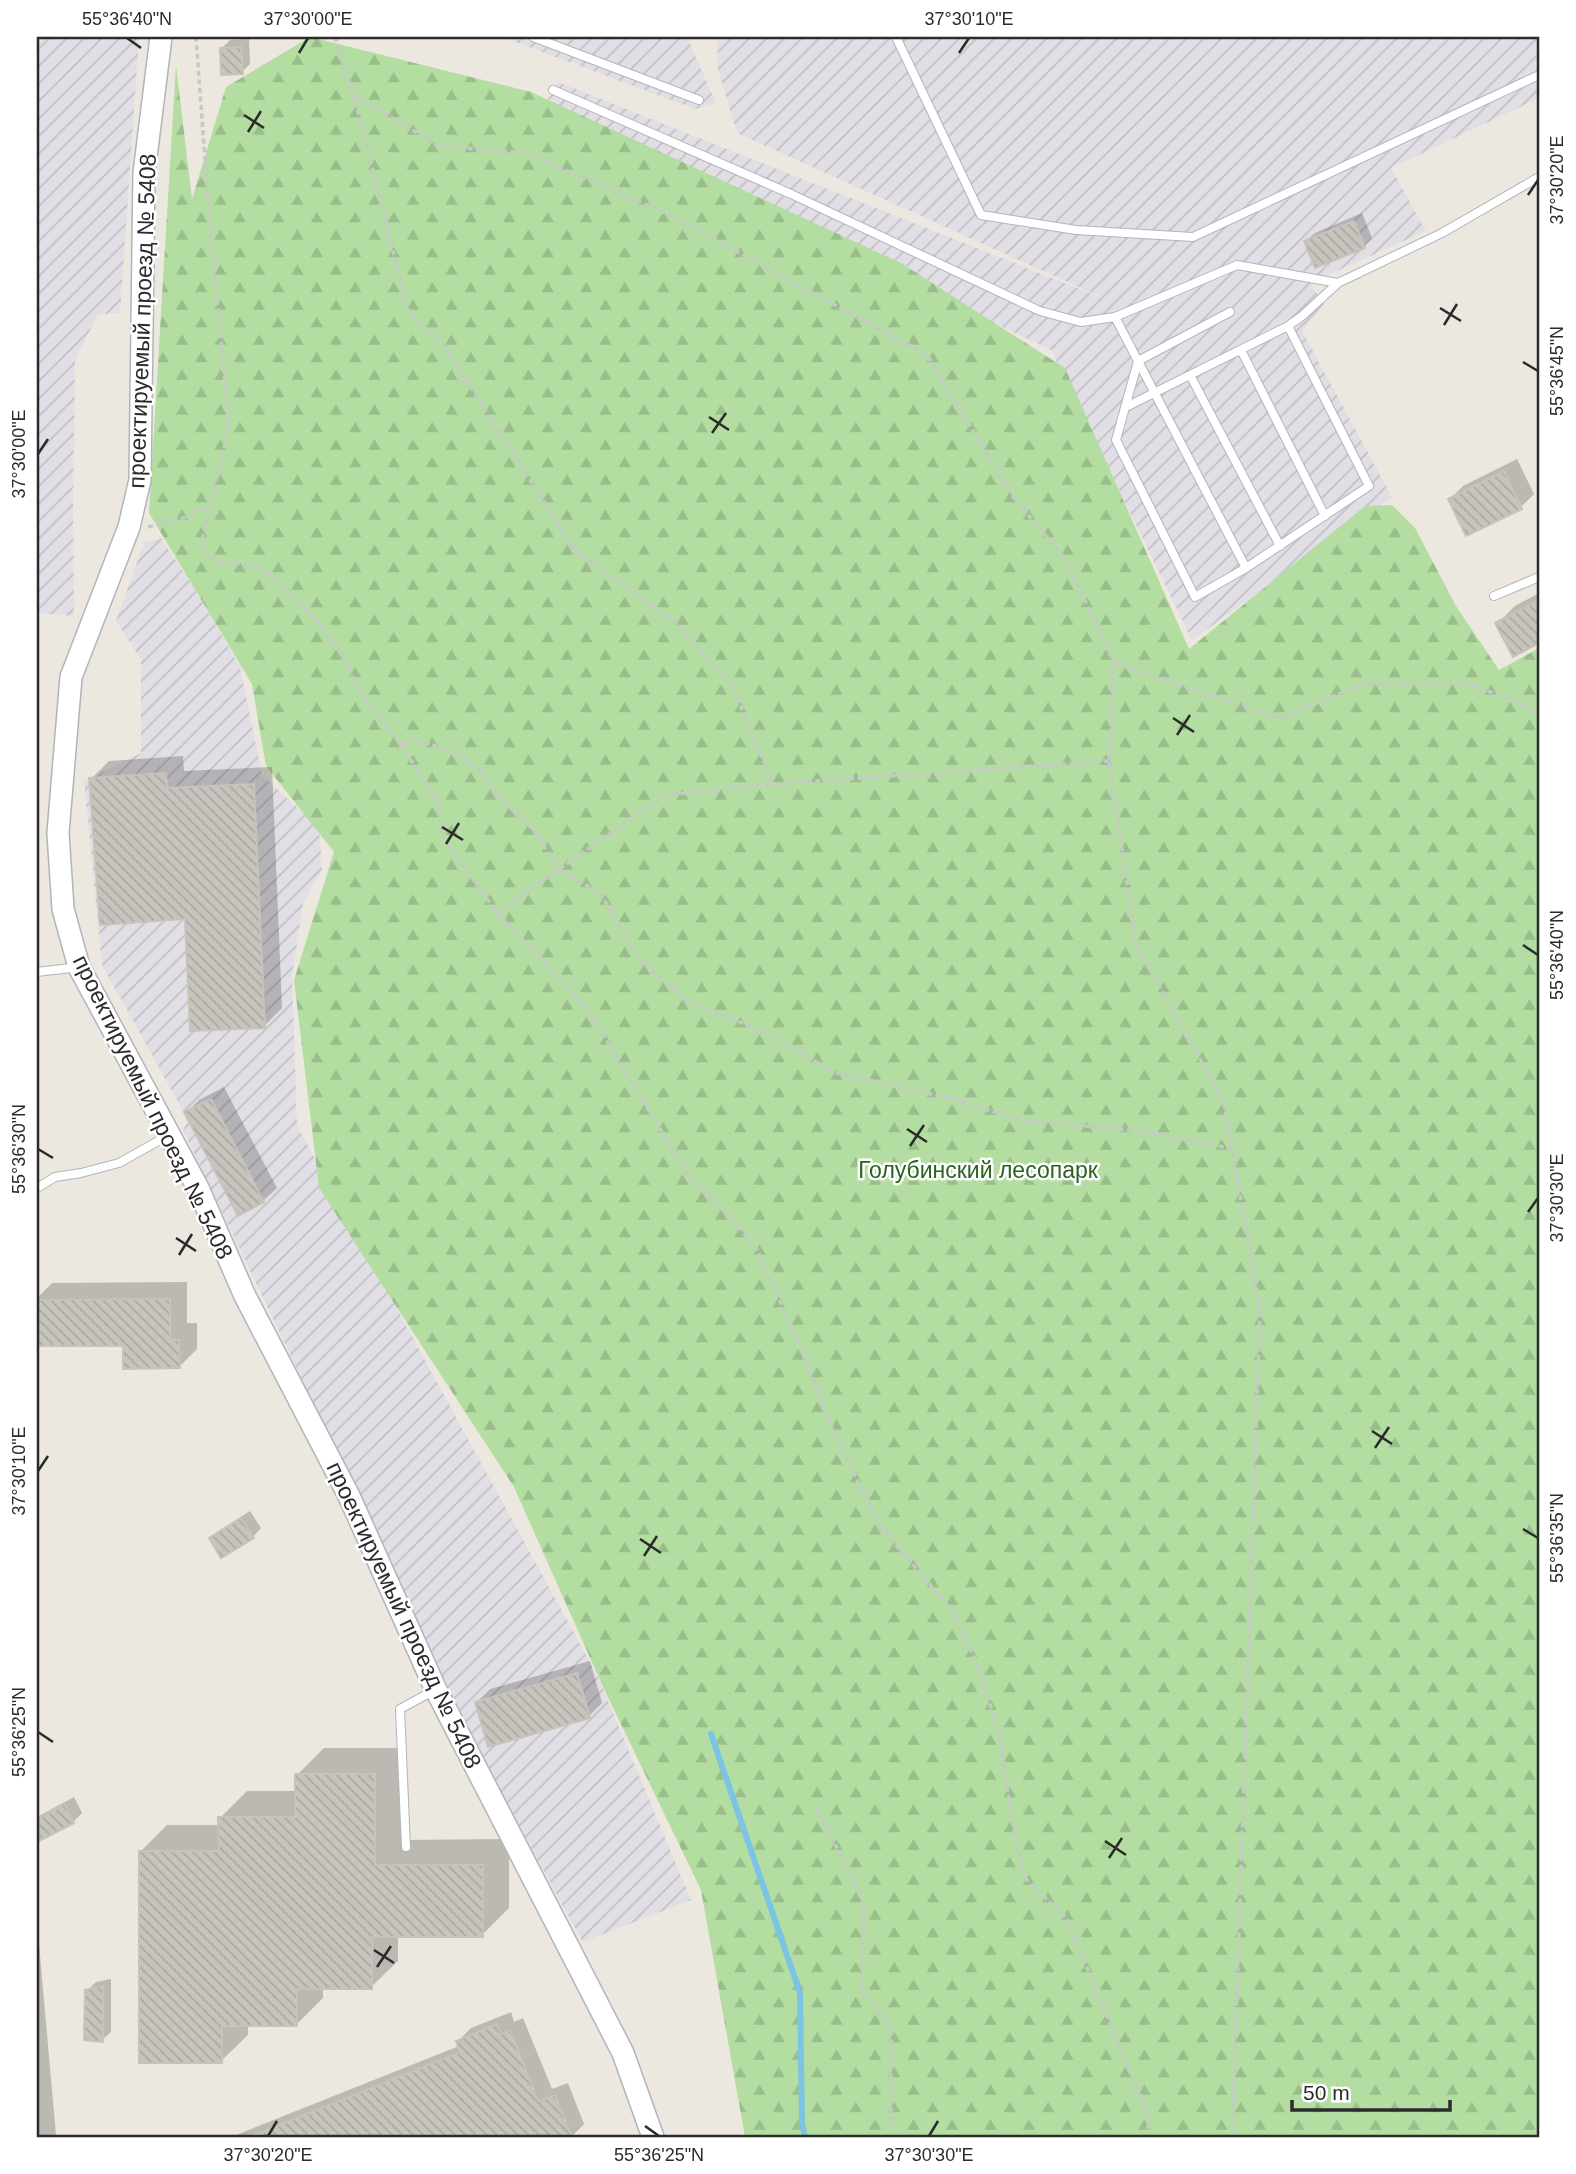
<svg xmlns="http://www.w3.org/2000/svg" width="1576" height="2174" viewBox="0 0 1576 2174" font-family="Helvetica,sans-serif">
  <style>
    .industrial { fill: url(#industrial-furrows) }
    .forest { fill: url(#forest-firs) }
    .shadow { fill: #0003 }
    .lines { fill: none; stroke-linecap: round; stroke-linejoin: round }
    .stream { stroke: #7cc4e4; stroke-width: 6 }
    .building { fill: url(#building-back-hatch); stroke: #c7c3b9; stroke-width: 2 }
    .service-casing { stroke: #b2b4bd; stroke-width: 10 }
    .tertiary-casing { stroke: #b2b4bd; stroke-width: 24 }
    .path { stroke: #c8c8c8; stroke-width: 3.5; stroke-dasharray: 5 3.5; stroke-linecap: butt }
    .service { stroke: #fff; stroke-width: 8 }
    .tertiary { stroke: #fff; stroke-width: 21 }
    .ticks { fill: none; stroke: #2b2b2b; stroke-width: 2.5 }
    .labels { text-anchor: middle; stroke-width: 5; stroke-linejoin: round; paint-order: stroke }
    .street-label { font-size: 23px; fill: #2b2b2b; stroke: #fff }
    .park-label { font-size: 23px; fill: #2c6221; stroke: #fff }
    .neatline { fill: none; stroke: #2b2b2b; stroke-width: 2.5 }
    .ticks-label { font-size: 18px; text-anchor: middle; fill: #2b2b2b }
  </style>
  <defs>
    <pattern id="industrial-furrows" width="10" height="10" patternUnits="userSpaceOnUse" patternTransform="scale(1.75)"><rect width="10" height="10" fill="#e1dfe5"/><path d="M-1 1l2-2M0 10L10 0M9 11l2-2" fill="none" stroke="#c1c0c5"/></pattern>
    <pattern id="forest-firs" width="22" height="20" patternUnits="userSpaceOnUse" patternTransform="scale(1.75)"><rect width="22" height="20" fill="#b3dda1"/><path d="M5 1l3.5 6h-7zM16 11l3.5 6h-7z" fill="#9abe8b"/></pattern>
    <pattern id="building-back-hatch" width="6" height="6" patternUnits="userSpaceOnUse" patternTransform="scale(1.75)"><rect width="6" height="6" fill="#c7c4be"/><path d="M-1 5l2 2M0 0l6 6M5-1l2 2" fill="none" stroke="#aba9a3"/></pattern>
  </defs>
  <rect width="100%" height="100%" fill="#ece7df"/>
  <path class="industrial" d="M37 37H139L120 313 98 314 75 360 73 504 74 616 37 613Z
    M502 37H687L716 103 695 109Z
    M717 37H1539V98L1391 168 1426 231 1310 283 1324 304 1302 331 1392 497 1192 640 1051 350 543 108 558 82 1105 299 737 133 718 70Z
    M161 538 194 588 240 667 262 775 319 828 322 869 303 903 292 975 297 1126 598 1677 691 1900 583 1942 480 1756 440 1676 404 1593 183 1130 188 1120 102 965 84 781 141 753V659L116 621 144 543Z"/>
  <path class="forest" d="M310 37 531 92 901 263 1065 368 1189 649 1365 506 1392 505 1415 528 1456 606 1499 670 1539 648V2137H745L701 1890 604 1689 514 1487 319 1188 294 980 334 852 266 766 252 684 149 513 176 65 192 199 226 87Z"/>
  <path class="shadow" d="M249 39 250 64 242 72 221 49 230 40Z
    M1362 213 1372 238 1364 246 1306 241 1315 233Z
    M1517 459 1534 494 1521 507 1450 499 1463 486Z
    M1539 593V641L1514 655 1497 624 1515 606Z
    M183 756 184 771 272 767 282 1008 264 1026 91 779 109 761Z
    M224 1087 277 1188 263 1201 238 1214 186 1113 199 1100Z
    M187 1282V1323H197V1349L179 1367 125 1344 37 1345V1298L52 1283Z
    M250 1511 261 1528 253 1537 211 1538 220 1530Z
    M590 1661 602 1703 589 1716 477 1702 490 1689Z
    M324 1748H401V1840L509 1839V1908L482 1935H398V1961L371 1987H323V1998L296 2025H248V2035L221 2061 140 1852 167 1825H220V1818L247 1791H297V1775Z
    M74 1797 82 1813 73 1822 39 1839 37 1817Z
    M39 1944 56 2135 57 2137H37V1945Z
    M111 1979V2032L102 2040 87 1991 96 1982Z
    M511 2012 514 2022 523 2018 552 2089 568 2083 584 2124 571 2137H231L459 2046 458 2041 471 2028Z"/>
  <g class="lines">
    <path class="stream" d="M711 1734 800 1993 802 2124 805 2137"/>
  </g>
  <path class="building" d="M241 47 243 74 221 75 220 48Z
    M1354 221 1365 248 1315 268 1304 241Z
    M1504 471 1522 509 1466 536 1448 499Z
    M1539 600V643L1513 657 1495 623Z
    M166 773 167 788 254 784 265 1028 190 1031 185 919 100 925 89 778Z
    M211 1099 264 1202 238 1216 184 1112Z
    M170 1299V1340H179L180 1368 123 1369V1346H37V1300Z
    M241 1518 254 1538 221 1558 209 1538Z
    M577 1673 590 1718 488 1747 475 1702Z
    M295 1774H375V1865H483V1937H372V1989H297V2026H222V2063H139V1851H219L218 1817H295Z
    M65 1804 74 1823 37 1842V1819Z
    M103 1986V2042L84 2040 85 1990Z
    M497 2024 501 2034 510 2030 538 2101 555 2095 572 2137H250L460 2052 456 2041Z"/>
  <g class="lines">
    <defs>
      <path id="service" d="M533 37 699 100
        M896 37 981 215 1076 230 1193 237 1539 75
        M553 90 791 194 1040 311 1081 322 1115 317 1237 265 1338 283 1442 233 1539 177
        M1230 312 1138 361 1116 440 1195 597 1246 568 1369 486 1288 326
        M1115 317 1246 568
        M1241 350 1325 516
        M1190 375 1280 546
        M1126 407 1288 326 1302 316 1338 283
        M1494 596 1539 577
        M37 972 79 967
        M37 1188 55 1177 81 1173 119 1163 169 1135
        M406 1847 400 1709 433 1691"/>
      <path id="tertiary" d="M161 37 144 173 140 480 129 527 71 677 58 833 63 909 79 967 198 1188 245 1296 349 1496 436 1690 623 2053 653 2137"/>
    </defs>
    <use href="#service" class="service-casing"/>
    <use href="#tertiary" class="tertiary-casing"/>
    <path class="path" d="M196 37 207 187 229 427 203 535V548L209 556 221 562 259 566 312 615 338 647 360 693 400 743 436 799 444 839 497 913 585 1005 691 1180 729 1215 756 1248 799 1344 833 1431 882 1529 953 1611 978 1666 1000 1736 1011 1815 1024 1877 1067 1919 1149 2118 1147 2137
      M335 37 354 96 409 314 441 341 576 552 674 621 731 683 773 784 1109 761
      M354 96 440 146 526 153 670 215 927 355 1014 498 1066 560 1114 663 1109 761 1136 944 1224 1103 1260 1310 1232 2137
      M148 527 191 516 199 508 211 511
      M1114 663 1282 718 1365 683H1466L1520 703 1539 716
      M400 743 414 739 459 754 481 771 499 797 532 828 559 869 601 894 639 959 684 999 771 1035 833 1072 957 1100 1020 1120 1147 1132 1233 1149
      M497 913 665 795 773 784
      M816 1806 864 1902 862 1990 891 2026V2137"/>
    <use href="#service" class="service"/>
    <use href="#tertiary" class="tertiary"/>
  </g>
  <path class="ticks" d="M127 38 141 48M299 53 308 38M959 53 969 38M244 115 264 128M248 132 261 111M1528 195 1538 180M1440 308 1461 321M1444 325 1457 304M1523 362 1538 371M709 417 729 430M712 433 726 413M38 454 48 439M1173 718 1194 732M1177 735 1190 715M442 827 463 840M446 844 459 823M1523 945 1538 955M907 1129 927 1142M910 1146 924 1125M38 1149 53 1158M1528 1212 1538 1198M176 1238 196 1251M179 1255 192 1234M1372 1431 1392 1444M1375 1448 1389 1427M38 1471 48 1456M1523 1529 1538 1538M640 1539 661 1553M644 1556 657 1536M38 1732 53 1742M1105 1841 1126 1855M1109 1858 1122 1838M374 1950 394 1963M377 1967 391 1946M645 2126 659 2136M268 2136 277 2121M929 2136 938 2121"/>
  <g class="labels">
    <g class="street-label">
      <text transform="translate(142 321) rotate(-88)" y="8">проектируемый проезд № 5408</text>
      <text transform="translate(153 1107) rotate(64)" y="8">проектируемый проезд № 5408</text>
      <text transform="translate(404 1615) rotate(65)" y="8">проектируемый проезд № 5408</text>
    </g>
    <g class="park-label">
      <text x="978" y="1178">Голубинский лесопарк</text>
    </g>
  </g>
  <rect width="1576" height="2174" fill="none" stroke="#ffffff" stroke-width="77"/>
  <path d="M1292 2100v10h158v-10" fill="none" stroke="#2b2b2b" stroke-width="3.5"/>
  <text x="1303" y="2100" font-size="21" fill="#2b2b2b" stroke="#ffffff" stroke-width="5" paint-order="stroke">50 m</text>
  <rect x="38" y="38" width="1500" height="2098" class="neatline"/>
  <g class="ticks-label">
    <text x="127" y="25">55°36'40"N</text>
    <text x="308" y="25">37°30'00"E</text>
    <text x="969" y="25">37°30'10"E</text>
    <text transform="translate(1557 180) rotate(-90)" y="6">37°30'20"E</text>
    <text transform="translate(1557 371) rotate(-90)" y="6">55°36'45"N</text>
    <text transform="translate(19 454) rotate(-90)" y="6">37°30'00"E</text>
    <text transform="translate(1557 955) rotate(-90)" y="6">55°36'40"N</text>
    <text transform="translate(19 1149) rotate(-90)" y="6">55°36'30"N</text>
    <text transform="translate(1557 1198) rotate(-90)" y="6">37°30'30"E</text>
    <text transform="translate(19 1471) rotate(-90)" y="6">37°30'10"E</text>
    <text transform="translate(1557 1538) rotate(-90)" y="6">55°36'35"N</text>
    <text transform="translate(19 1732) rotate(-90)" y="6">55°36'25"N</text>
    <text x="268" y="2161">37°30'20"E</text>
    <text x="659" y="2161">55°36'25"N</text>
    <text x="929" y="2161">37°30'30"E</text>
  </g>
</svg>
